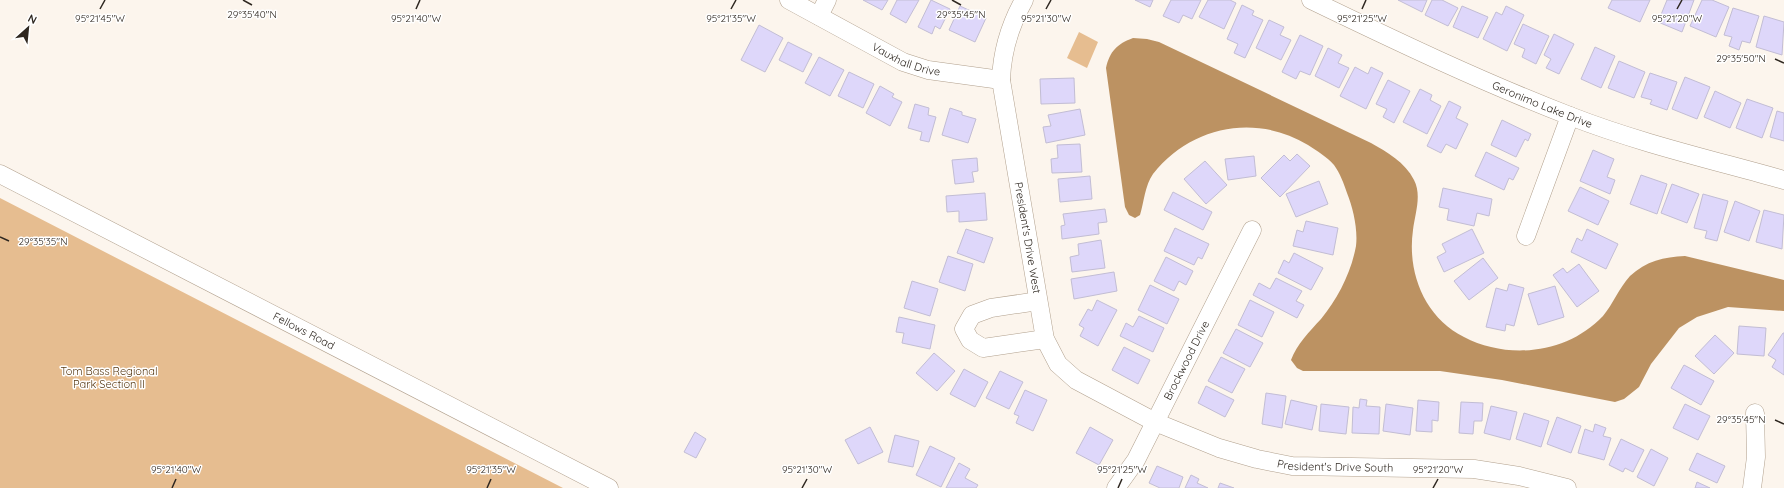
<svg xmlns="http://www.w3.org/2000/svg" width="1784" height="488" viewBox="0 0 1784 488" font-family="Quicksand,sans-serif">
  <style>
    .green { fill: #e6bd90 }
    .water { fill: #bc9262 }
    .building { fill: #ded7fa; stroke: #c2bdd4 }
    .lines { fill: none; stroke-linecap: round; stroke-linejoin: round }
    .minor-casing { stroke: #b1a08d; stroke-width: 19 }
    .minor { stroke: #fff; stroke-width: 18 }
    .ticks { fill: none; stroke: #2e2720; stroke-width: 1.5 }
    .labels { text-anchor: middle; stroke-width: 3; stroke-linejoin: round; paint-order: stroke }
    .street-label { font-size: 11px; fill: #2e2720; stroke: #fff }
    .park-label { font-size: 11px; fill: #573913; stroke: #fff }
    .ticks-label { font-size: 10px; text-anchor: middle; fill: #2e2720; stroke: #fff; stroke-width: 3; stroke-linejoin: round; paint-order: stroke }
  </style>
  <rect width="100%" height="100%" fill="#fcf5ed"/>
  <path class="green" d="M1079 32 1098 42 1087 68 1067 58Z
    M0 198 563 488H0Z"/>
  <path class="water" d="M1133 38 1147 39 1159 42 1371 143C1387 152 1405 162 1414 180 1422 195 1415 214 1413 230 1407 272 1424 317 1464 337 1508 360 1567 354 1603 316 1613 304 1619 288 1630 276 1646 261 1664 257 1685 256L1784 280V311L1728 307 1697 317 1679 328 1651 364 1639 387 1624 399 1615 402 1502 380 1440 371H1303L1297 368 1291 360C1297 344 1309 332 1321 319 1338 298 1351 273 1356 246 1358 229 1353 208 1347 193 1344 184 1340 173 1334 165 1327 157 1317 151 1308 145 1255 113 1191 126 1153 174 1145 185 1144 202 1140 215L1135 218 1129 215 1125 207 1106 68C1110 51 1117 44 1133 38Z"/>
  <path class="building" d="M863 0H888L882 10Z
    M897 0H919L906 23 890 14Z
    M931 0 950 9 940 29 935 26 932 34 918 27Z
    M1135 0H1153L1150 7Z
    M1171 0H1201L1192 19 1183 15 1179 23 1163 16Z
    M1208 0H1230L1236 3 1224 29 1199 17Z
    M1398 0H1427L1422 12Z
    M1432 0H1442L1458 8 1448 26 1425 15Z
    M1612 0H1650L1640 22 1608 8Z
    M1667 0H1694L1682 32 1658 22Z
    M1702 0H1712L1729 7 1716 37 1690 26Z
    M1242 5 1254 11 1252 15 1263 20 1245 58 1234 53 1238 44 1227 39Z
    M960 6 986 18 975 42 949 30Z
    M1462 6 1488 17 1478 38 1453 27Z
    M1506 6 1524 15 1507 51 1483 39 1496 12 1502 15Z
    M1733 8 1759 16 1750 43 1742 41 1739 50 1729 46 1732 37 1724 35Z
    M1764 16 1784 22 1782 55 1756 47Z
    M1269 20 1284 27 1280 35 1291 40 1281 60 1256 48Z
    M1523 24 1549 36 1536 64 1522 57 1525 49 1514 44Z
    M759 25 783 38 765 72 741 60Z
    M1554 34 1574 44 1559 74 1546 68 1551 59 1544 55Z
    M1300 35 1323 46 1310 75 1300 71 1296 79 1282 72Z
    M788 42 812 54 803 72 779 60Z
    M1595 47 1615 56 1601 88 1581 79Z
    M1328 48 1342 55 1338 63 1349 68 1339 88 1315 76Z
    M819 57 844 70 830 96 805 83Z
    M1619 61 1645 72 1634 98 1608 88Z
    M1355 67 1368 74 1371 67 1383 73 1366 109 1340 96Z
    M849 72 874 84 863 108 838 96Z
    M1650 73 1677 82 1667 110 1650 104 1652 100 1641 97Z
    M1685 77 1710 87 1697 119 1672 109Z
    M1074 78 1075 103 1041 104 1040 79Z
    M1388 80 1410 91 1394 123 1383 117 1387 109 1376 104Z
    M880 86 894 94 892 97 902 102 890 126 866 113Z
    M1420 89 1432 95 1430 100 1441 106 1427 134 1403 122Z
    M1715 91 1741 103 1730 128 1704 117Z
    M1747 99 1773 108 1762 138 1736 128Z
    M1449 101 1461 107 1456 118 1468 124 1456 149 1446 144 1441 153 1427 146Z
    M915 104 929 108 928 115 936 117 929 142 920 140 922 132 908 128Z
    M950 108 962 112V115L976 119 968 143 942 135Z
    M1080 109 1085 135 1046 143 1043 127 1051 126 1048 115Z
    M1777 111 1784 113V141L1770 137Z
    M1502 120 1531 134 1528 141 1525 139 1516 157 1491 145Z
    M1080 144 1082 172 1052 173 1051 159 1058 158 1057 145Z
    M1593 150 1614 159 1607 177 1615 180 1610 194 1580 181Z
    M1486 152 1519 168 1513 180 1509 178 1504 190 1475 176Z
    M1297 154 1310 166 1280 197 1261 178 1284 155 1290 161Z
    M1254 156 1256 176 1228 180 1225 159Z
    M977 158 978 171 972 172 974 182 955 184 952 160Z
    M1205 161 1227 185 1206 204 1184 179Z
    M1641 175 1667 184 1657 214 1630 204Z
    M1090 176 1092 199 1060 202 1058 179Z
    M1319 181 1328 204 1296 217 1286 194Z
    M1672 184 1699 194 1687 223 1661 213Z
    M1580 187 1609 201 1598 225 1568 211Z
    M1443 188 1492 199 1489 216 1477 213 1474 226 1447 220 1449 209 1439 207Z
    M1173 192 1212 212 1203 230 1164 210Z
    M985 193 987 220 959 222V211L947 212 946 196Z
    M1703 194 1728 201 1717 241 1705 238 1707 231 1694 228Z
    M1735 201 1760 211 1749 241 1724 232Z
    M1105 209 1107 222 1098 223 1099 234 1062 239 1061 226 1065 225 1063 214Z
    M1764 210 1784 215 1782 249 1756 242Z
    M1306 221 1338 228 1333 255 1293 246 1297 230 1303 232Z
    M1175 228 1209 244 1202 259 1198 257 1194 265 1164 251Z
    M966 229 993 238 984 263 957 253Z
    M1472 229 1484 253 1444 272 1437 257 1446 252 1442 244Z
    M1587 229 1618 244 1606 269 1571 252 1577 238 1582 241Z
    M1101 240 1105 268 1072 272 1070 257 1079 255 1078 244Z
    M1294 253 1323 268 1311 290 1278 273 1284 260 1289 263Z
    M948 256 973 264 965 291 939 282Z
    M1166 257 1193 271 1186 285 1179 281 1174 291 1154 281Z
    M1483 258 1498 278 1469 300 1454 281Z
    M1579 264 1599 291 1577 307 1553 275 1563 268 1567 273Z
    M1114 272 1117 291 1074 299 1071 279Z
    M1276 278 1302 291 1296 301 1304 305 1297 318 1253 295 1259 283 1270 289Z
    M912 281 938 289 930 316 904 308Z
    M1509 284 1524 288 1514 326 1506 324 1505 331 1486 327 1496 288 1507 291Z
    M1150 285 1179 299 1167 324 1138 310Z
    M1555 286 1564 317 1538 325 1528 294Z
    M1097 300 1117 310 1098 346 1080 336 1084 328 1079 325 1088 309 1092 311Z
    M1250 300 1274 312 1262 337 1238 325Z
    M1139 316 1164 328 1153 352 1120 336 1126 323 1133 327Z
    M899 317 935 325 930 349 902 343 904 333 896 332Z
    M1739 326 1766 328 1764 356 1737 354Z
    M1236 329 1263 343 1250 367 1223 353Z
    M1783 333H1784V375L1772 367 1776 360 1768 355Z
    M1715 335 1734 353 1714 374 1695 356Z
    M1124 347 1150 360 1138 384 1112 370Z
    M934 353 955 371 937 391 916 373Z
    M1221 357 1245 369 1232 393 1208 381Z
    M1684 365 1714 381 1701 405 1671 388Z
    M964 369 988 382 975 407 950 394Z
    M1000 371 1023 382 1009 409 986 398Z
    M1206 386 1234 400 1225 417 1198 403Z
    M1025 390 1047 400 1033 431 1016 423 1019 416 1014 414Z
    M1266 393 1286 396 1282 428 1262 424Z
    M1360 399 1367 400 1366 406 1380 407 1379 434 1352 433 1353 407 1359 408Z
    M1291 400 1317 406 1312 430 1285 424Z
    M1418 400 1439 402 1438 421 1432 420V432L1416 431Z
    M1461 402 1483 403 1482 421H1474L1473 434 1459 433Z
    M1321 404 1349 407 1346 434 1319 431Z
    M1386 404 1413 408 1410 435 1383 431Z
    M1685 404 1710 416 1698 440 1673 428Z
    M1491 406 1517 412 1510 440 1484 433Z
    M1524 413 1549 421 1541 447 1516 439Z
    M1557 417 1581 426 1571 453 1547 444Z
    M1595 424 1606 428 1603 436 1611 438 1604 460 1578 453 1585 429 1593 432Z
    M870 427 883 452 858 464 845 440Z
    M1090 427 1113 440 1099 465 1076 453Z
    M695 432 706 439 696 458 684 452Z
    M895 435 919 441 913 467 888 462Z
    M1621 439 1644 450 1633 472 1625 468 1623 472 1609 465Z
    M930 446 955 458 941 487 916 475Z
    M1651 449 1668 458 1654 486 1637 477Z
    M1697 453 1725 466 1717 483 1689 470Z
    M959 463 970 469 965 478 978 485 976 488H946Z
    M1157 466 1183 477 1179 488H1160L1149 483Z
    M1191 475 1199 479 1197 483 1208 488H1185Z
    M1697 482 1710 488H1695Z
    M1220 483 1234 488H1218Z"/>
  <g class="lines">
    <defs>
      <g id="minor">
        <path id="s1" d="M789 0 903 62 928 70 1001 80"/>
        <path id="s2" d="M1024 0C1010 25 1002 51 1001 80L1045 339 1058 364 1076 380 1155 422 1219 448 1257 459 1292 466 1474 469 1519 476 1567 488"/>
        <path id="s3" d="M1311 0C1396 41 1482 82 1570 116 1639 143 1713 160 1784 180"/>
        <path d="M819 16 827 0"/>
        <path id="s4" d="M0 174 609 488"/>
        <path d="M1526 236 1570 116"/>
        <path d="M1038 301 991 308 972 315 964 329 970 340 983 348 1045 339"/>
        <path id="s5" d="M1116 488 1136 460 1252 230"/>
        <path d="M1752 488 1756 457 1755 413"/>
      </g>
    </defs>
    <use href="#minor" class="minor-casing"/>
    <use href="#minor" class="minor"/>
  </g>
  <path class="ticks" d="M243 0 252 5M952 0 961 5M100 9 105 0M416 9 420 0M731 9 736 0M1046 9 1051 0M1362 9 1366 0M1677 9 1682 0M1775 59 1784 63M0 237 9 241M1775 420 1784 424M172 488 176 479M487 488 491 479M802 488 807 479M1118 488 1122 479M1433 488 1438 479"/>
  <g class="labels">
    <g class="street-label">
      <text dy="4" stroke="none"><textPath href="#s1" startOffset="132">Vauxhall Drive</textPath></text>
      <text dy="4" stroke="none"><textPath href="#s3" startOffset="254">Geronimo Lake Drive</textPath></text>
      <text dy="4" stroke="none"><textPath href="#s2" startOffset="244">President's Drive West</textPath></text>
      <text dy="4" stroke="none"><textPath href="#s4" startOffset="342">Fellows Road</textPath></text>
      <text dy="4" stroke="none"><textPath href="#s5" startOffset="146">Brockwood Drive</textPath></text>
      <text dy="4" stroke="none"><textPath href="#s2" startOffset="676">President's Drive South</textPath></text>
    </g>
    <g class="park-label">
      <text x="109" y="375">Tom Bass Regional<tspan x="109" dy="13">Park Section II</tspan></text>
    </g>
  </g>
  <g class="ticks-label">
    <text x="252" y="18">29°35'40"N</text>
    <text x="961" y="18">29°35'45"N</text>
    <text x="100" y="22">95°21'45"W</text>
    <text x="416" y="22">95°21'40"W</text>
    <text x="731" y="22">95°21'35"W</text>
    <text x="1046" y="22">95°21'30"W</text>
    <text x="1362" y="22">95°21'25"W</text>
    <text x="1677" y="22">95°21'20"W</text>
    <text x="1741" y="62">29°35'50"N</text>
    <text x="43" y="245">29°35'35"N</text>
    <text x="1741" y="423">29°35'45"N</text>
    <text x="176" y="473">95°21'40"W</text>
    <text x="491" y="473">95°21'35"W</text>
    <text x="807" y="473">95°21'30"W</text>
    <text x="1122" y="473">95°21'25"W</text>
    <text x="1438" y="473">95°21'20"W</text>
  </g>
  <g transform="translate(28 28) rotate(27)" stroke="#ffffff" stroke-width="3" paint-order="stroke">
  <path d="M0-3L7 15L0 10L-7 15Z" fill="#2e2720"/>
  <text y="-6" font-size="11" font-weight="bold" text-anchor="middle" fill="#2e2720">N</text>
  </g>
</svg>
